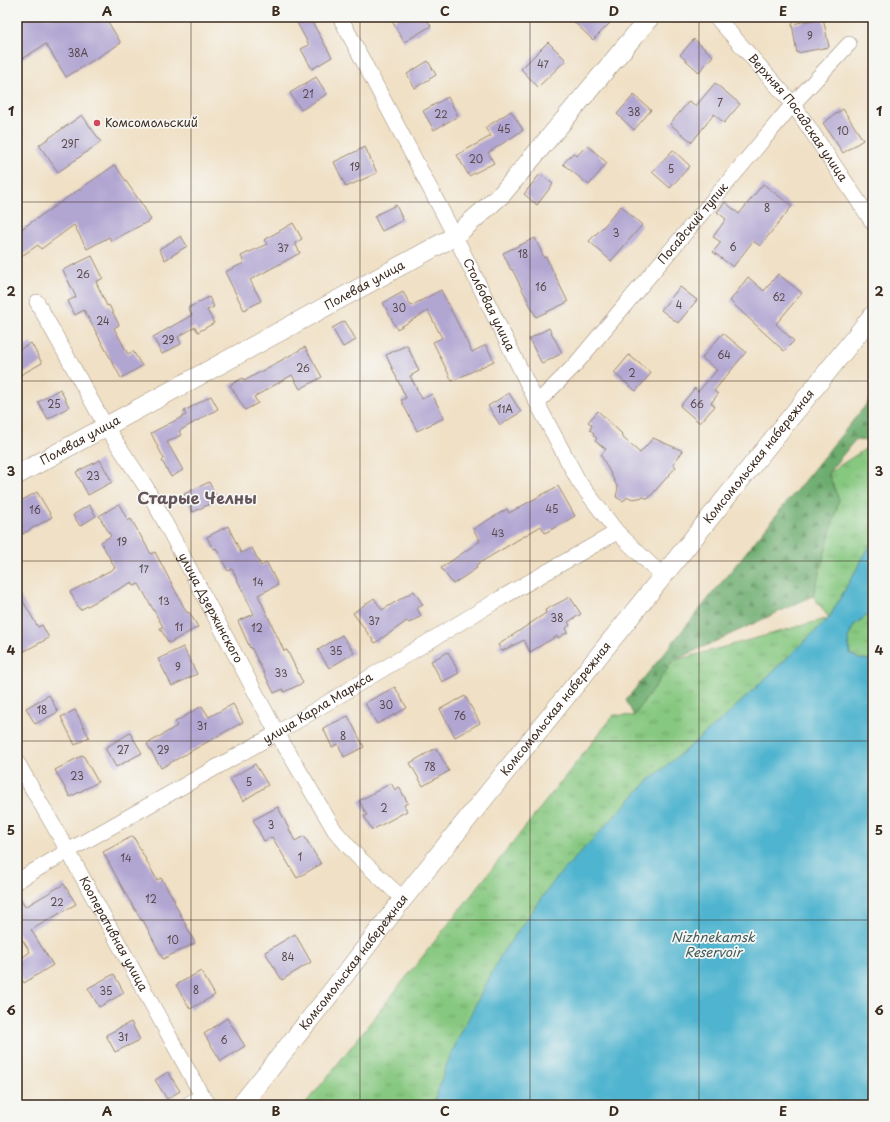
<svg xmlns="http://www.w3.org/2000/svg" width="890" height="1122" viewBox="0 0 890 1122" font-family="'Playpen Sans',sans-serif">
  <style>
    .grass { fill: url(#grass-tufts); stroke: #60794f }
    .forest { fill: url(#forest-firs); stroke: #546b46 }
    .water { fill: #50b4cf; stroke: #466f76 }
    .building { fill: #b1a5d2 }
    .lines { fill: none; stroke-linecap: round; stroke-linejoin: round }
    .minor-casing { stroke: #968572; stroke-width: 16 }
    .tertiary-casing { stroke: #968572; stroke-width: 20 }
    .minor { stroke: #fff; stroke-width: 15 }
    .tertiary { stroke: #fff; stroke-width: 19 }
    .grid { fill: none; stroke: #3b2a1e; stroke-width: 1; stroke-opacity: 0.55 }
    .poi-dot { fill: #d1495b; stroke: #f6f6f2; stroke-width: 1.5 }
    .labels { text-anchor: middle; stroke-width: 3.5; stroke-linejoin: round; paint-order: stroke }
    .number-label { font-size: 10px; fill: #58494b }
    .street-label { font-size: 12px; fill: #3b2a1e; stroke: #f6f6f2 }
    .poi-label { font-size: 12px; fill: #3b2a1e; stroke: #f6f6f2; text-anchor: start }
    .water-label { font-size: 13px; font-style: italic; fill: #425a5c; stroke: #f6f6f2 }
    .district-label { font-size: 16px; font-weight: bold; fill: #64555d; stroke: #f6f6f2 }
    .neatline { fill: none; stroke: #3b2a1e; stroke-width: 1.5 }
    .grid-label { font-size: 13px; text-anchor: middle; font-weight: bold; fill: #3b2a1e }
  </style>
  <defs>
    <pattern id="grass-tufts" width="24" height="20" patternUnits="userSpaceOnUse"><rect width="24" height="20" fill="#86c880"/><path d="M3 7l-1-3M5 7V3M7 7l1-3M15 17l-1-3M17 17v-4M19 17l1-3" fill="none" stroke="#6fa368"/></pattern>
    <pattern id="forest-firs" width="22" height="20" patternUnits="userSpaceOnUse"><rect width="22" height="20" fill="#6cac6e"/><path d="M5 1l3.5 6h-7zM16 11l3.5 6h-7z" fill="#5a8c5a"/></pattern>
  </defs>
  <rect width="100%" height="100%" fill="#f6f6f2"/>
  <filter id="ink" filterUnits="userSpaceOnUse"><feTurbulence type="fractalNoise" baseFrequency=".025" numOctaves="2"/><feDisplacementMap in="SourceGraphic" scale="8" xChannelSelector="R" yChannelSelector="G"/><feConvolveMatrix kernelMatrix="1 2 1 2 8 2 1 2 1" color-interpolation-filters="sRGB"/></filter>
  <filter id="wash" filterUnits="userSpaceOnUse"><feTurbulence type="fractalNoise" baseFrequency=".012" numOctaves="4" result="noise"/><feDisplacementMap in="SourceGraphic" scale="16" xChannelSelector="R" yChannelSelector="G"/><feGaussianBlur stdDeviation="0.9" result="paint"/><feColorMatrix in="noise" values="0 0 0 0 0 0 0 0 0 0 0 0 0 0 0 0 0 1.4 0 .05"/><feComposite in="paint" operator="in"/></filter>
  <g filter="url(#wash)">
    <rect width="100%" height="100%" fill="#f0e0c5"/>
    <path class="grass" d="M873 444V540L829 618 727 715 646 783 431 1105H305L614 715 634 716 673 661 829 618 813 596 839 500 828 473Z
      M873 611V660L859 659 850 654 848 638 854 625Z"/>
    <path class="forest" d="M873 396 872 441 855 440 828 473 839 500 813 596 673 661 634 716 626 700Z"/>
    <path class="water" d="M873 540V611L854 625 848 638 850 654 859 659 873 660V1105H433L446 1066 458 1039 502 953 557 877 646 783 727 715 829 618Z"/>
    <g id="blocks">
      <path class="building" d="M17 17H105L121 43 66 77 46 44 17 62Z
        M294 17H309L332 57 312 69 301 49 309 45Z
        M400 17H425L431 26 404 42 392 21Z
        M569 17H616L593 40Z
        M823 18 829 47 797 53 792 24Z
        M694 39 713 56 699 72 680 55Z
        M548 42 566 60 538 87 521 69Z
        M428 61 436 75 415 88 407 74Z
        M316 77 327 94 301 110 290 93Z
        M715 83 740 104 724 123 714 114 692 142 670 124 689 101 696 106Z
        M634 95 651 110 634 130 617 114Z
        M448 97 458 116 434 130 423 111Z
        M843 109 863 140 843 153 823 123Z
        M511 111 523 130 488 153 494 163 469 176 457 155 491 136 485 128Z
        M82 115 101 142 58 172 39 145Z
        M587 145 607 163 589 185 563 164 573 153 577 156Z
        M365 147 377 173 346 187 334 162Z
        M673 150 690 166 670 188 652 172Z
        M115 165 145 209 151 220 111 241 109 237 87 249 74 225 41 249 38 245 17 259V232Z
        M540 174 553 184 537 205 524 194Z
        M763 184 792 206 760 246 753 241 733 267 713 252 721 242 713 237 726 219 717 212 725 202 739 214Z
        M396 205 403 220 382 231 374 216Z
        M621 206 642 225 611 261 589 241 605 225Z
        M293 223 302 239 295 243 300 253 250 280 261 301 244 310 225 272 244 263 241 256 267 244 264 240Z
        M181 236 187 246 165 260 159 249Z
        M535 238 544 258 546 257 568 302 536 317 512 269 511 270 503 253Z
        M92 256 103 278 96 282 107 306 109 305 119 325 114 328 128 354 133 351 142 366 121 378 84 310 75 315 68 301 76 297 63 270Z
        M778 274 802 293 776 324 794 341 784 351 730 301 748 277 764 291Z
        M680 287 697 300 678 323 661 310Z
        M441 290 472 352 486 345 494 361 452 381 433 342 442 338 428 311 397 329 383 303 403 292 411 306Z
        M209 297 214 307 207 310 214 323 198 332 195 327 178 337 181 344 162 354 153 337 192 315 188 308Z
        M345 321 356 340 343 347 332 328Z
        M549 328 562 353 542 364 529 339Z
        M723 333 746 352 714 391 718 394 711 403 715 406 700 423 680 406 695 388 698 392 717 370 702 358Z
        M31 343 42 363 17 377V351Z
        M407 345 419 371 410 376 422 399 432 394 444 418 417 431 401 400 406 398 386 355Z
        M305 347 322 377 300 389 292 375 254 397 258 403 245 410 230 385 243 378 244 381Z
        M629 355 651 373 636 391 614 373Z
        M60 389 69 407 48 419 38 402Z
        M509 393 521 412 500 425 488 406Z
        M211 396 218 409 179 431 181 435 167 442 183 470 171 477 162 461 164 459 151 433 186 415 184 411Z
        M598 411 622 434 621 436 640 453 653 438 683 451 673 464 676 467 648 499 644 497 633 499 628 497 623 501 616 497 618 488 601 455 606 449 595 441 597 438 593 435 594 433 590 430 592 425 588 422Z
        M100 460 112 482 88 495 76 472Z
        M209 482 218 500 193 512 184 494Z
        M558 486 575 516 545 533 541 526 476 565 477 568 453 584 441 568 480 541 473 529 507 509 509 513Z
        M37 492 52 517 17 537V503Z
        M119 504 128 521 131 519 151 554 155 552 187 613 189 612 198 627 169 643 160 628 163 627 139 584 134 586 132 582 80 610 70 592 115 568 101 542 111 536 99 516Z
        M89 505 96 516 80 526 73 515Z
        M228 526 241 553 252 548 261 566 267 563 278 585 258 595 284 651 287 650 303 683 284 692 283 689 274 693 251 647 250 648 238 621 254 614 232 569 228 571 216 548 213 549 207 537Z
        M17 591 38 627 42 625 49 638 17 655Z
        M414 591 423 605 417 608 421 616 409 623 407 621 375 643 353 613 374 598 382 610Z
        M570 597 581 614 568 622 570 625 566 628 568 632 558 638 557 636 530 652 524 640 502 651 498 645 546 613 545 610Z
        M342 635 354 653 329 668 318 650Z
        M183 647 197 674 172 686 158 659Z
        M448 652 459 673 442 682 431 661Z
        M395 687 407 708 377 724 365 703Z
        M49 695 58 712 35 724 26 708Z
        M465 696 480 723 455 737 440 709Z
        M233 704 243 722 161 768 147 744 177 726 175 722 202 706 209 717Z
        M75 710 89 737 75 745 61 717Z
        M348 716 364 747 344 757 338 744 332 747 323 728Z
        M130 733 142 753 116 767 105 748Z
        M436 748 449 771 423 786 410 763Z
        M83 755 98 782 70 797 55 770Z
        M255 764 268 785 243 801 230 779Z
        M391 783 395 790 399 787 408 803 404 805 407 811 372 830 364 816 367 815 359 801Z
        M278 807 295 841 304 836 321 864 297 878 272 837 264 841 253 820Z
        M133 836 157 880 161 878 175 901 174 902 195 943 163 959 143 920 142 921 128 898 103 852Z
        M64 884 76 904 31 930 53 965 24 983 17 972V961L30 952 17 931V894L25 907Z
        M295 934 311 962 282 980 265 952Z
        M201 971 215 995 190 1009 176 985Z
        M114 974 124 993 99 1007 88 988Z
        M227 1018 245 1046 221 1061 204 1034Z
        M131 1022 140 1040 115 1052 106 1035Z
        M168 1072 180 1091 167 1099 155 1080Z"/>
    </g>
  </g>
  <g filter="url(#ink)">
    <use href="#blocks" fill-opacity="0" stroke="#968572" stroke-width="1"/>
    <g class="lines">
      <defs>
        <g id="minor">
          <path id="s1" d="M340 17 455 236 537 403 579 482 617 532 650 564 663 575"/>
          <path id="s2" d="M716 17 793 104 873 223"/>
          <path id="s3" d="M37 302 106 427 146 487 277 733 335 831 357 856 403 899"/>
          <path id="s4" d="M537 403 574 366 793 104 849 44"/>
          <path id="s5" d="M17 762 68 851 202 1096 210 1105"/>
          <path id="s6" d="M17 881 68 851 277 733 501 598 617 532"/>
          <path d="M187 1105 202 1096"/>
        </g>
        <g id="tertiary">
          <path id="s7" d="M17 475 455 236 502 194 650 17"/>
          <path id="s8" d="M241 1105 326 999 403 899 873 315"/>
        </g>
      </defs>
      <use href="#minor" class="minor-casing"/>
      <use href="#tertiary" class="tertiary-casing"/>
      <use href="#minor" class="minor"/>
      <use href="#tertiary" class="tertiary"/>
    </g>
  </g>
  <path class="grid" d="M191 17V1105M360 17V1105M530 17V1105M699 17V1105M17 202H873M17 381H873M17 561H873M17 741H873M17 920H873"/>
  <circle class="poi-dot" cx="97" cy="123" r="4"/>
  <g class="labels">
    <g class="number-label">
      <text x="810" y="40">9</text>
      <text x="78" y="57">38А</text>
      <text x="543" y="68">47</text>
      <text x="308" y="98">21</text>
      <text x="720" y="107">7</text>
      <text x="634" y="116">38</text>
      <text x="441" y="118">22</text>
      <text x="504" y="133">45</text>
      <text x="843" y="135">10</text>
      <text x="70" y="148">29Г</text>
      <text x="476" y="163">20</text>
      <text x="355" y="171">19</text>
      <text x="671" y="173">5</text>
      <text x="767" y="212">8</text>
      <text x="616" y="237">3</text>
      <text x="733" y="251">6</text>
      <text x="283" y="252">37</text>
      <text x="523" y="258">18</text>
      <text x="83" y="278">26</text>
      <text x="541" y="291">16</text>
      <text x="779" y="301">62</text>
      <text x="679" y="309">4</text>
      <text x="399" y="312">30</text>
      <text x="103" y="325">24</text>
      <text x="168" y="344">29</text>
      <text x="724" y="359">64</text>
      <text x="303" y="372">26</text>
      <text x="632" y="377">2</text>
      <text x="54" y="408">25</text>
      <text x="697" y="408">66</text>
      <text x="505" y="413">11А</text>
      <text x="93" y="480">23</text>
      <text x="552" y="513">45</text>
      <text x="35" y="514">16</text>
      <text x="498" y="537">43</text>
      <text x="122" y="546">19</text>
      <text x="144" y="573">17</text>
      <text x="258" y="586">14</text>
      <text x="164" y="605">13</text>
      <text x="557" y="622">38</text>
      <text x="374" y="625">37</text>
      <text x="179" y="631">11</text>
      <text x="257" y="632">12</text>
      <text x="336" y="655">35</text>
      <text x="178" y="671">9</text>
      <text x="281" y="677">33</text>
      <text x="386" y="709">30</text>
      <text x="42" y="714">18</text>
      <text x="460" y="720">76</text>
      <text x="202" y="730">31</text>
      <text x="343" y="740">8</text>
      <text x="123" y="754">27</text>
      <text x="163" y="754">29</text>
      <text x="430" y="771">78</text>
      <text x="77" y="780">23</text>
      <text x="249" y="786">5</text>
      <text x="384" y="812">2</text>
      <text x="271" y="829">3</text>
      <text x="300" y="861">1</text>
      <text x="126" y="862">14</text>
      <text x="151" y="903">12</text>
      <text x="57" y="906">22</text>
      <text x="173" y="944">10</text>
      <text x="288" y="961">84</text>
      <text x="196" y="994">8</text>
      <text x="106" y="995">35</text>
      <text x="123" y="1041">31</text>
      <text x="224" y="1044">6</text>
    </g>
    <g class="street-label">
      <text dy="4" stroke="none"><textPath href="#s2" startOffset="130">Верхняя Посадская улица</textPath></text>
      <text dy="4" stroke="none"><textPath href="#s4" startOffset="238">Посадский тупик</textPath></text>
      <text dy="4" stroke="none"><textPath href="#s7" startOffset="396">Полевая улица</textPath></text>
      <text dy="4" stroke="none"><textPath href="#s1" startOffset="324">Столбовая улица</textPath></text>
      <text dy="4" stroke="none"><textPath href="#s7" startOffset="72">Полевая улица</textPath></text>
      <text dy="4" stroke="none"><textPath href="#s8" startOffset="830">Комсомольская набережная</textPath></text>
      <text dy="4" stroke="none"><textPath href="#s3" startOffset="352">улица Дзержинского</textPath></text>
      <text dy="4" stroke="none"><textPath href="#s6" startOffset="347">улица Карла Маркса</textPath></text>
      <text dy="4" stroke="none"><textPath href="#s8" startOffset="506">Комсомольская набережная</textPath></text>
      <text dy="4" stroke="none"><textPath href="#s5" startOffset="197">Кооперативная улица</textPath></text>
      <text dy="4" stroke="none"><textPath href="#s8" startOffset="182">Комсомольская набережная</textPath></text>
    </g>
    <g class="poi-label">
      <text x="105" y="127">Комсомольский</text>
    </g>
    <g class="water-label">
      <text x="713" y="942">Nizhnekamsk<tspan x="713" dy="15">Reservoir</tspan></text>
    </g>
    <g class="district-label">
      <text x="197" y="504">Старые Челны</text>
    </g>
  </g>
  <rect width="890" height="1122" fill="none" stroke="#f6f6f2" stroke-width="44"/>
  <rect x="22" y="22" width="846" height="1078" class="neatline"/>
  <g class="grid-label">
    <text x="107" y="16">A</text>
    <text x="276" y="16">B</text>
    <text x="445" y="16">C</text>
    <text x="614" y="16">D</text>
    <text x="783" y="16">E</text>
    <text x="11" y="116">1</text>
    <text x="879" y="116">1</text>
    <text x="11" y="296">2</text>
    <text x="879" y="296">2</text>
    <text x="11" y="476">3</text>
    <text x="879" y="476">3</text>
    <text x="11" y="655">4</text>
    <text x="879" y="655">4</text>
    <text x="11" y="835">5</text>
    <text x="879" y="835">5</text>
    <text x="11" y="1015">6</text>
    <text x="879" y="1015">6</text>
    <text x="107" y="1116">A</text>
    <text x="276" y="1116">B</text>
    <text x="445" y="1116">C</text>
    <text x="614" y="1116">D</text>
    <text x="783" y="1116">E</text>
  </g>
</svg>
